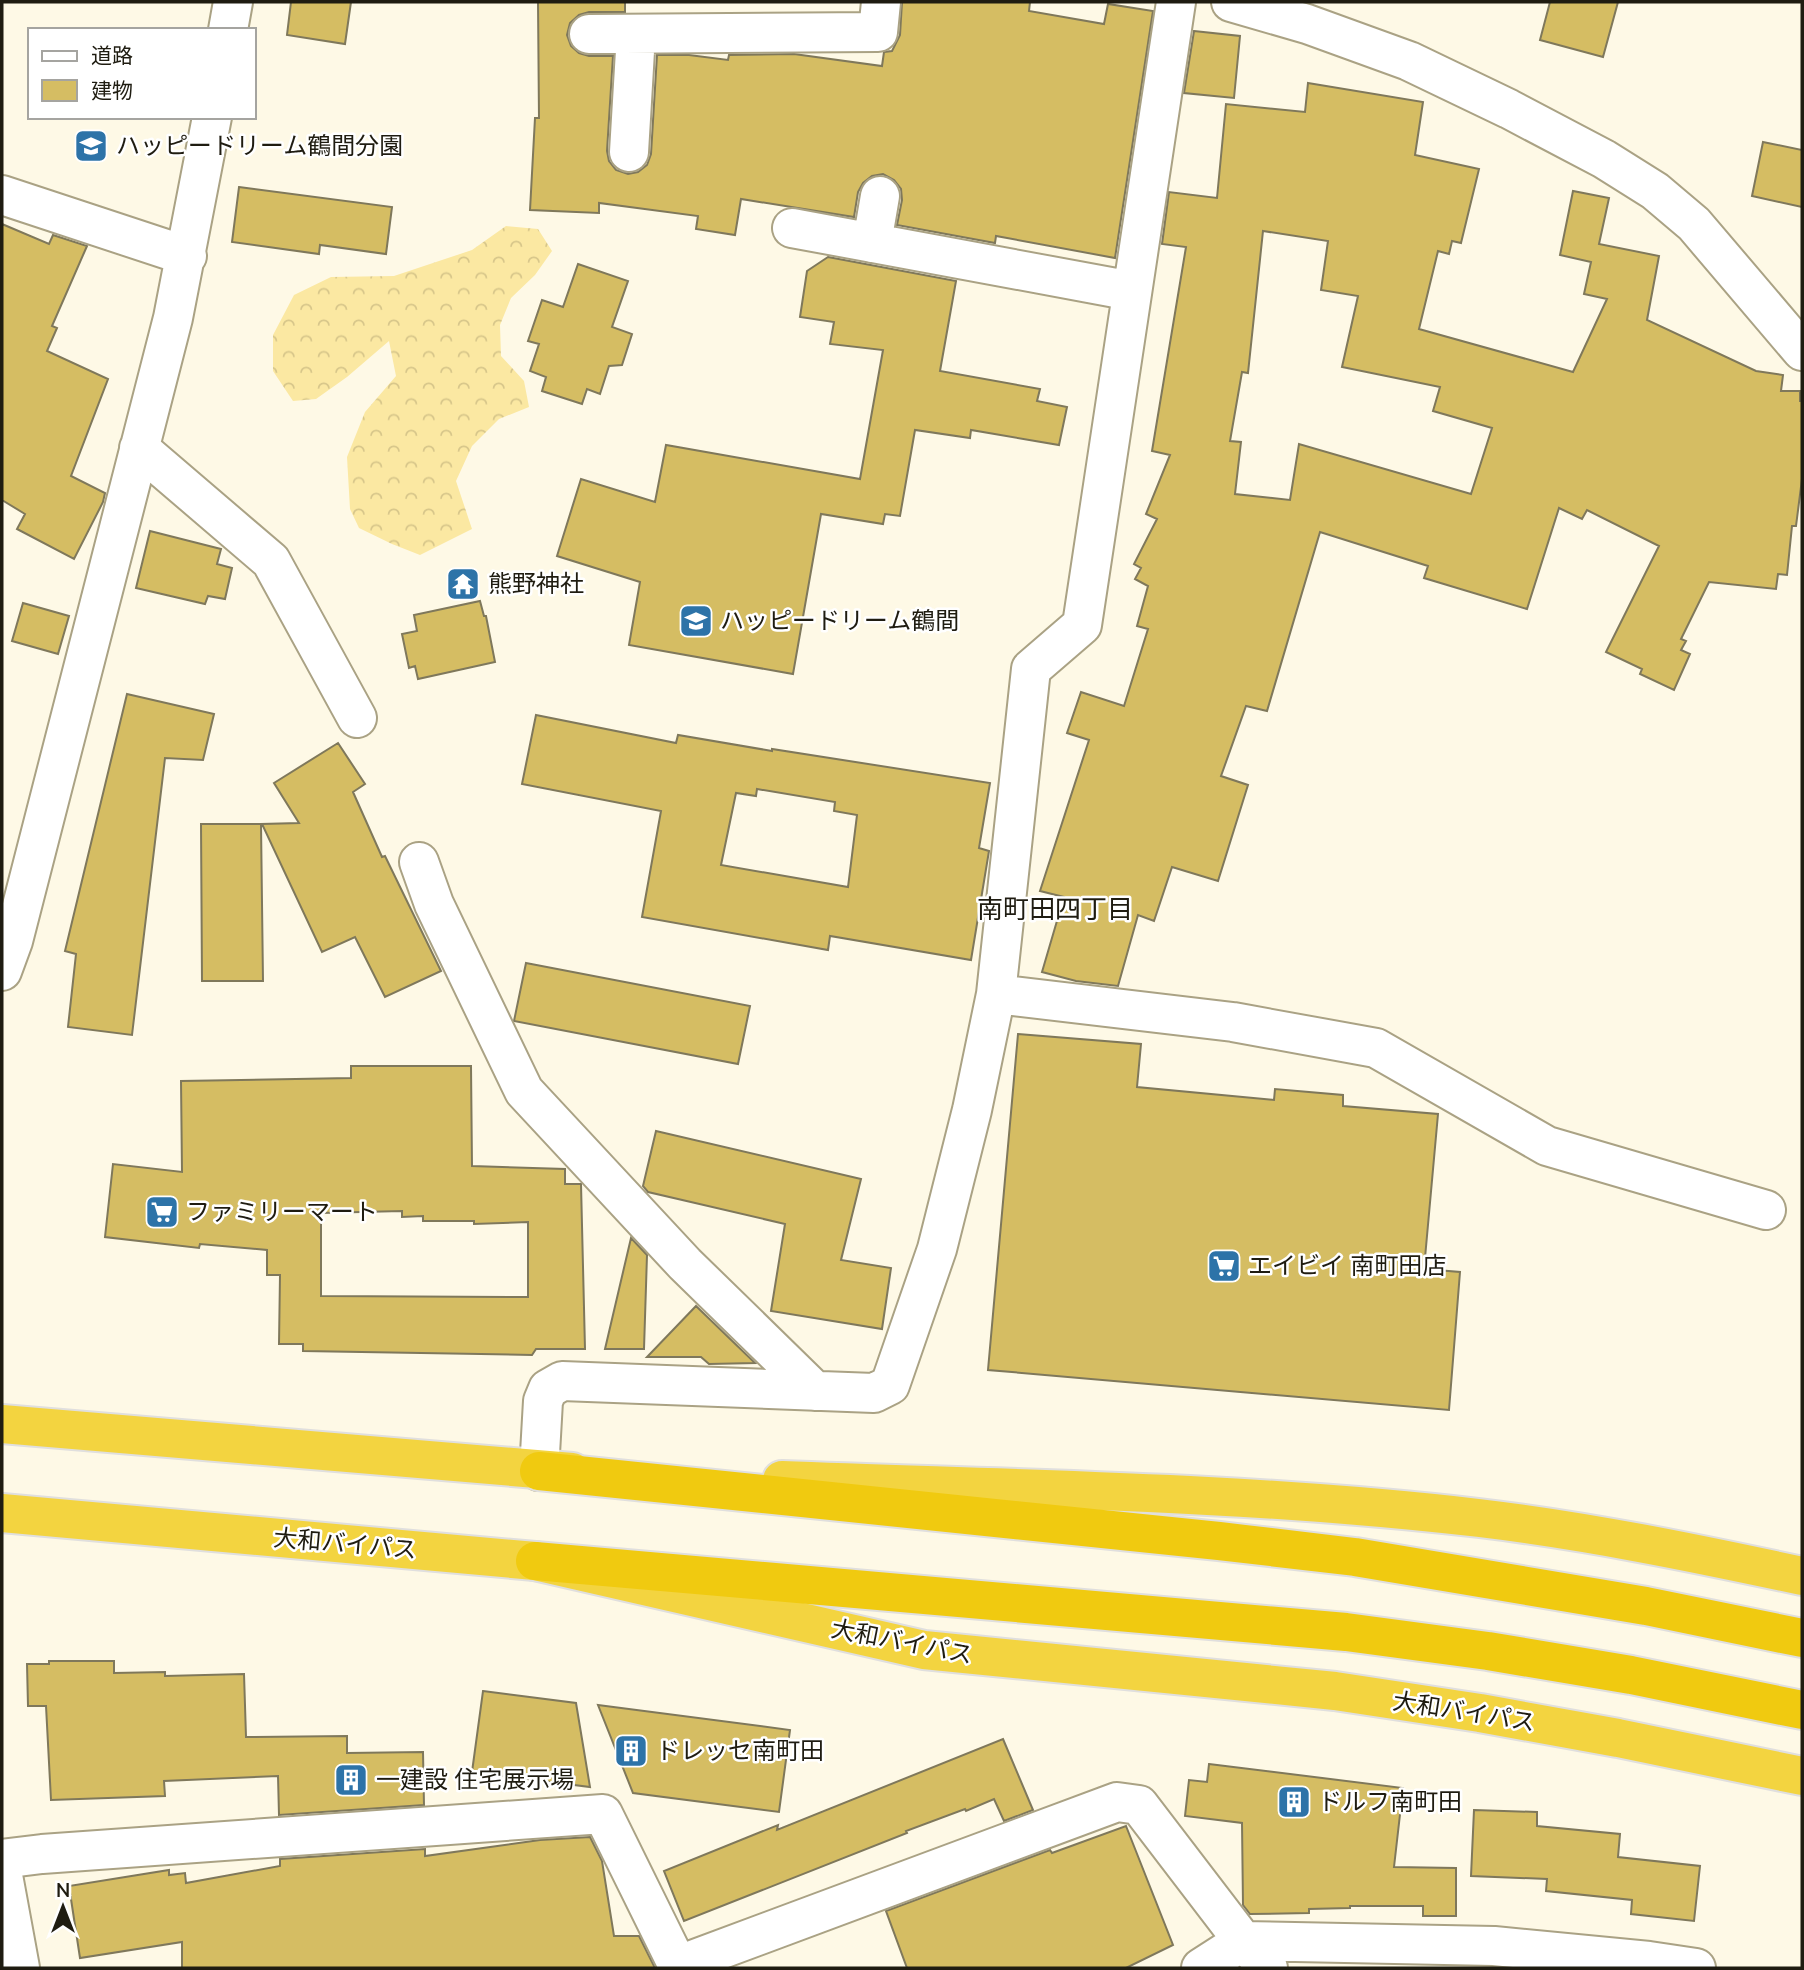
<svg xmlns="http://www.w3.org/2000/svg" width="1804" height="1970" viewBox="0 0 1804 1970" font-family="'Nunito Sans','Noto Sans JP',sans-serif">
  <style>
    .forest { fill: url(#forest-crowns) }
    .building { fill: #d5bd63; stroke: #7f785b; stroke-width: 2; fill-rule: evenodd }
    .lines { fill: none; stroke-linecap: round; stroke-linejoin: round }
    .minor-casing { stroke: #aaa284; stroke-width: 42 }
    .tertiary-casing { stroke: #aaa284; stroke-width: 42 }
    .trunk-casing { stroke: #e0dfde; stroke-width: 42 }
    .motorway-casing { stroke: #e0dfde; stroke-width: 42 }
    .minor { stroke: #fff; stroke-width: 38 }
    .tertiary { stroke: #fff; stroke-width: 38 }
    .trunk { stroke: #f3d440; stroke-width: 38 }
    .motorway { stroke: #f0ca10; stroke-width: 38 }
    .labels { text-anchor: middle; stroke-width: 5; stroke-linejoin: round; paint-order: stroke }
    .poi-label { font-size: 24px; fill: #1f1c11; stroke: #fff; text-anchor: start }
    .street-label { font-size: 24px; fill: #1f1c11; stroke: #fff }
    .neighbourhood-label { font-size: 26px; fill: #1f1c11; stroke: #fff }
  </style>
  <defs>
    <pattern id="forest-crowns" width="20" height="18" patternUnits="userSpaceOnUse" patternTransform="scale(1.75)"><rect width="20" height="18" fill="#fbe8a2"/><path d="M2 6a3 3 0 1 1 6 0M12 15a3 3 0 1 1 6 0" fill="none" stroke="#d7c68a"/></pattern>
  </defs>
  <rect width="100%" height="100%" fill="#fef9e6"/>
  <path class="forest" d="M506 226 538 229 552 251 535 275 511 298 500 325 501 356 524 381 529 407 499 419 472 446 456 481 472 529 420 555 392 544 359 528 350 509 347 457 365 412 396 376 389 341 347 377 316 399 293 401 273 371V335L294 295 331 277 394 276 472 250Z"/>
  <path class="building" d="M291 2H351L345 44 287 35Z
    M538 2H625V12H589L579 15 570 23 567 35 571 46 579 53 589 56H613L607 151 609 161 616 170 628 174 638 172 647 165 651 154 657 55H689L728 60 729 55 794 54 882 66 884 52 892 51 900 35 902 2H1030L1029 11 1104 24 1108 4 1153 11 1115 258 996 236 995 243 897 225 902 200 901 189 894 180 883 174 872 176 863 183 858 192 854 217 741 199 735 235 696 229 698 216 599 203V213L530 210 535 118H539Z
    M1550 2H1618L1603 57 1540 40Z
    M1194 31 1240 36 1234 98 1184 93Z
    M1308 83 1423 102 1415 155 1479 169 1461 243 1452 241 1449 254 1438 251 1419 329 1573 372 1607 299 1584 294 1591 262 1560 255 1573 191 1609 198 1599 244 1659 256 1647 320 1756 371 1783 375 1781 391H1800V401H1802V479L1796 526H1792L1787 575 1778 574 1776 589 1709 582 1681 639 1686 641 1681 650 1690 654 1674 690 1640 674 1642 669 1606 652 1659 546 1587 510 1582 519 1559 508 1527 609 1424 578 1428 566 1320 532 1267 711 1246 706 1221 776 1248 785 1218 881 1172 867 1154 921 1138 915 1118 986 1076 981 1042 972 1064 897 1040 891 1089 740 1067 733 1081 692 1124 706 1148 629 1137 626 1148 586 1135 579 1141 568 1134 564 1157 519 1146 514 1170 455 1152 451 1186 247 1162 244 1169 192 1217 198 1226 104 1305 112ZM1263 231 1328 241 1321 290 1358 296 1342 367 1440 387 1433 411 1492 428 1471 494 1299 444 1290 500 1235 494 1241 442 1230 441 1242 372 1248 373Z
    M1763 142 1802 150V207L1752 196Z
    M239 187 392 207 386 254 320 245 319 254 232 242Z
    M2 224 49 244 53 235 87 246 52 326 57 328 47 351 108 379 71 476 105 493 103 502 74 559 17 529 25 514 2 500Z
    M828 257 956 281 940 371 1040 389 1037 401 1067 407 1059 445 971 430 970 438 915 430 900 516 885 514 883 524 821 514 793 674 629 645 640 582 557 556 581 479 655 502 666 445 860 479 883 350 830 344 834 322 800 317 807 271Z
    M578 264 628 281 612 327 632 334 622 365 609 366 600 394 587 389 582 404 542 391 546 377 530 371 539 344 528 341 542 300 563 307Z
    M150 531 221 549 217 564 232 568 225 599 208 596 205 604 136 588Z
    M480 601 484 616H486L495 662 418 679 415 666 409 668 402 634 417 631 414 615Z
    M23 603 69 616 58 654 12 641Z
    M127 694 214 714 203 760 165 758 132 1035 68 1027 76 954 65 951Z
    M536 715 676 743 678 735 772 751V749L990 783 979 848 989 851 971 960 830 936 828 950 642 917 661 811 522 784ZM757 789 835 802 834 811 857 815 848 887 721 865 736 793 756 796Z
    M338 743 365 784 353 792 382 857 385 856 441 971 385 997 355 937 322 952 262 824 299 823 274 783Z
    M201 824H261L263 981H202Z
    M526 963 750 1006 738 1064 514 1021Z
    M1018 1034 1141 1044 1137 1087 1274 1100 1275 1089 1343 1095V1106L1438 1114 1424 1269 1460 1272 1449 1410 988 1370Z
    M351 1066H471L472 1166 565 1169V1184H581L585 1349H536L532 1355 303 1351V1344H279L280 1275H267V1250L200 1244 199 1248 105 1237 113 1164 182 1172 181 1081 351 1078ZM402 1211V1217L423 1216V1221H474V1224L528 1222V1297L321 1296V1213Z
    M656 1131 861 1179 841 1260 891 1268 882 1329 771 1311 785 1224 648 1192 643 1186Z
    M631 1238 647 1255 644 1349H605Z
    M696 1306 755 1363 709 1364 701 1357H647Z
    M49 1661H114V1673L165 1672V1676L244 1674 246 1737 347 1736V1753L423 1752 424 1805 279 1815 278 1776 164 1781 165 1796 51 1800 46 1706H28L27 1664H49Z
    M483 1691 576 1703 590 1787 472 1772Z
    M598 1705 790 1730 779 1812 633 1793Z
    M1003 1739 1033 1810 1004 1821 994 1799 966 1811 965 1809 906 1831 907 1833 684 1921 664 1871 778 1825 777 1830Z
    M1209 1764 1403 1788 1394 1867 1456 1868V1916H1423V1906H1350V1908L1309 1909V1913L1250 1914 1243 1905 1242 1823 1185 1816 1189 1780 1207 1782Z
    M1474 1810 1537 1812V1826L1620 1834 1618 1857 1700 1866 1694 1921 1631 1914 1632 1900 1546 1891 1547 1879 1471 1876Z
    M1126 1826 1173 1945 1126 1968H907L886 1911 1050 1850 1052 1853Z
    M590 1837 602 1861 614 1936H639L655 1968H182V1942L80 1958 69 1886 169 1870V1875L185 1873 186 1883 280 1866V1859L425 1849V1856L540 1840Z"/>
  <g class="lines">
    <defs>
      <path id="minor" d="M228 30 233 2
        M589 34 878 32 881 2
        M629 152 636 34
        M2 195 187 256
        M792 228 1132 291
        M872 243 880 196
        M139 448 271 561 357 718
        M419 862 434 904 524 1091 685 1264 815 1391
        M2 971 13 941 173 318 212 117
        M996 994 1233 1022 1376 1048 1547 1146 1766 1210
        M539 1471 543 1401 548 1389 562 1381 874 1393 890 1385 937 1249 972 1110 996 994 1031 669 1082 625 1176 2
        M2 1859 42 1854 603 1814 679 1968
        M679 1965 1117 1802 1139 1805 1243 1941 1268 1968
        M1201 1968 1243 1941 1494 1946 1649 1961 1696 1968"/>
      <path id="tertiary" d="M1231 2 1307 24 1409 61 1509 109 1604 159 1655 191 1694 224 1802 351
        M2 1870 20 1968"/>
      <path id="trunk" d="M2 1424 572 1472
        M782 1480C1014 1489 1248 1491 1479 1518 1588 1531 1695 1553 1802 1576
        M2 1513 535 1561 924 1650 1335 1691 1480 1713 1618 1738 1802 1776"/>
      <path id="motorway" d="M539 1471 1219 1541 1355 1557 1646 1606 1802 1638
        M535 1561 1346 1632 1488 1651 1631 1675 1802 1710"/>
    </defs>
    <use href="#minor" class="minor-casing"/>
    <use href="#tertiary" class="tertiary-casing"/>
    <use href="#trunk" class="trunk-casing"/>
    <use href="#motorway" class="motorway-casing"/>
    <use href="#minor" class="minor"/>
    <use href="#tertiary" class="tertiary"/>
    <use href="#trunk" class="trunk"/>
    <use href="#motorway" class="motorway"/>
  </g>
  <defs>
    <symbol id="school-square" viewBox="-11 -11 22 22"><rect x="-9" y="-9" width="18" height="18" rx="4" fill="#2d73a8" stroke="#fff"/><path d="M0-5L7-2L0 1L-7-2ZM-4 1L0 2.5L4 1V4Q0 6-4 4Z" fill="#fff"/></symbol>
    <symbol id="temple-square" viewBox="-11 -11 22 22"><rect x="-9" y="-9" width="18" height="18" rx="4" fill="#2d73a8" stroke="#fff"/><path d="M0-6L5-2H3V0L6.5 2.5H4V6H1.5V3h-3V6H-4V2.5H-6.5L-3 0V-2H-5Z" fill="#fff"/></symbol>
    <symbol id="supermarket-square" viewBox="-11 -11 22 22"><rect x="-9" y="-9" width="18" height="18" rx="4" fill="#2d73a8" stroke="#fff"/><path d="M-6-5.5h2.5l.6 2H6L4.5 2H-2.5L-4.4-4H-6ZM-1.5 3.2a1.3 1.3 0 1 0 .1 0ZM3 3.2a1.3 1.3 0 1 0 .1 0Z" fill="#fff"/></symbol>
    <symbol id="building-square" viewBox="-11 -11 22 22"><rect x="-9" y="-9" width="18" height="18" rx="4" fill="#2d73a8" stroke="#fff"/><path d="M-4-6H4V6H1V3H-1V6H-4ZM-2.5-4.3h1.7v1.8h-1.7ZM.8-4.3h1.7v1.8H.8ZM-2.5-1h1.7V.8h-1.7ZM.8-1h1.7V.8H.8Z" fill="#fff"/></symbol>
  </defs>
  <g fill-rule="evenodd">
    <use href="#school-square" x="72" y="127" width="38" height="38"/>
    <use href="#temple-square" x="444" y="565" width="38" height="38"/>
    <use href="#school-square" x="677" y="602" width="38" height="38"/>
    <use href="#supermarket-square" x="143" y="1193" width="38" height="38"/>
    <use href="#supermarket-square" x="1205" y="1247" width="38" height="38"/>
    <use href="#building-square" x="612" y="1732" width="38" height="38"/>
    <use href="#building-square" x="332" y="1761" width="38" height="38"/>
    <use href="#building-square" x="1275" y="1783" width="38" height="38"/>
  </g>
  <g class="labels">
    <g class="poi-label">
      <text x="116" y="154">ハッピードリーム鶴間分園</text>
      <text x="488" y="592">熊野神社</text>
      <text x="720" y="629">ハッピードリーム鶴間</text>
      <text x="186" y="1220">ファミリーマート</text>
      <text x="1248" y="1274">エイビイ 南町田店</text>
      <text x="656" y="1759">ドレッセ南町田</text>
      <text x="376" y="1788">一建設 住宅展示場</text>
      <text x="1318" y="1810">ドルフ南町田</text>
    </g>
    <g class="street-label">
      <text transform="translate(345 1544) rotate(5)" y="8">大和バイパス</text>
      <text transform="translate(902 1642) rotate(11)" y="8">大和バイパス</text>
      <text transform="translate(1464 1712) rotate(9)" y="8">大和バイパス</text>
    </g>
    <g class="neighbourhood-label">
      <text x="1055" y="918">南町田四丁目</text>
    </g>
  </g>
  <rect width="1804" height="1970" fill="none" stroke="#1f1c11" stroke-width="7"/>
  <rect x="28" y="28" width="228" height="91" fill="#ffffff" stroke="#a5a4a0" stroke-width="2"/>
  <rect x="42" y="51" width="35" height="10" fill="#ffffff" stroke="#a5a4a0" stroke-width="2"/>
  <text x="91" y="63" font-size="21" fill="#1f1c11">道路</text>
  <rect x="42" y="80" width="35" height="21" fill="#d5bd63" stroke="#a5a4a0" stroke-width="2"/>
  <text x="91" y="98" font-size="21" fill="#1f1c11">建物</text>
  <g transform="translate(63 1907)" stroke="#ffffff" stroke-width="5" paint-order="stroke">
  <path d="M0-5L12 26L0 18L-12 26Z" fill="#1f1c11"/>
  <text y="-10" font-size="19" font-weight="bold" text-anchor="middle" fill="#1f1c11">N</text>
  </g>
</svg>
